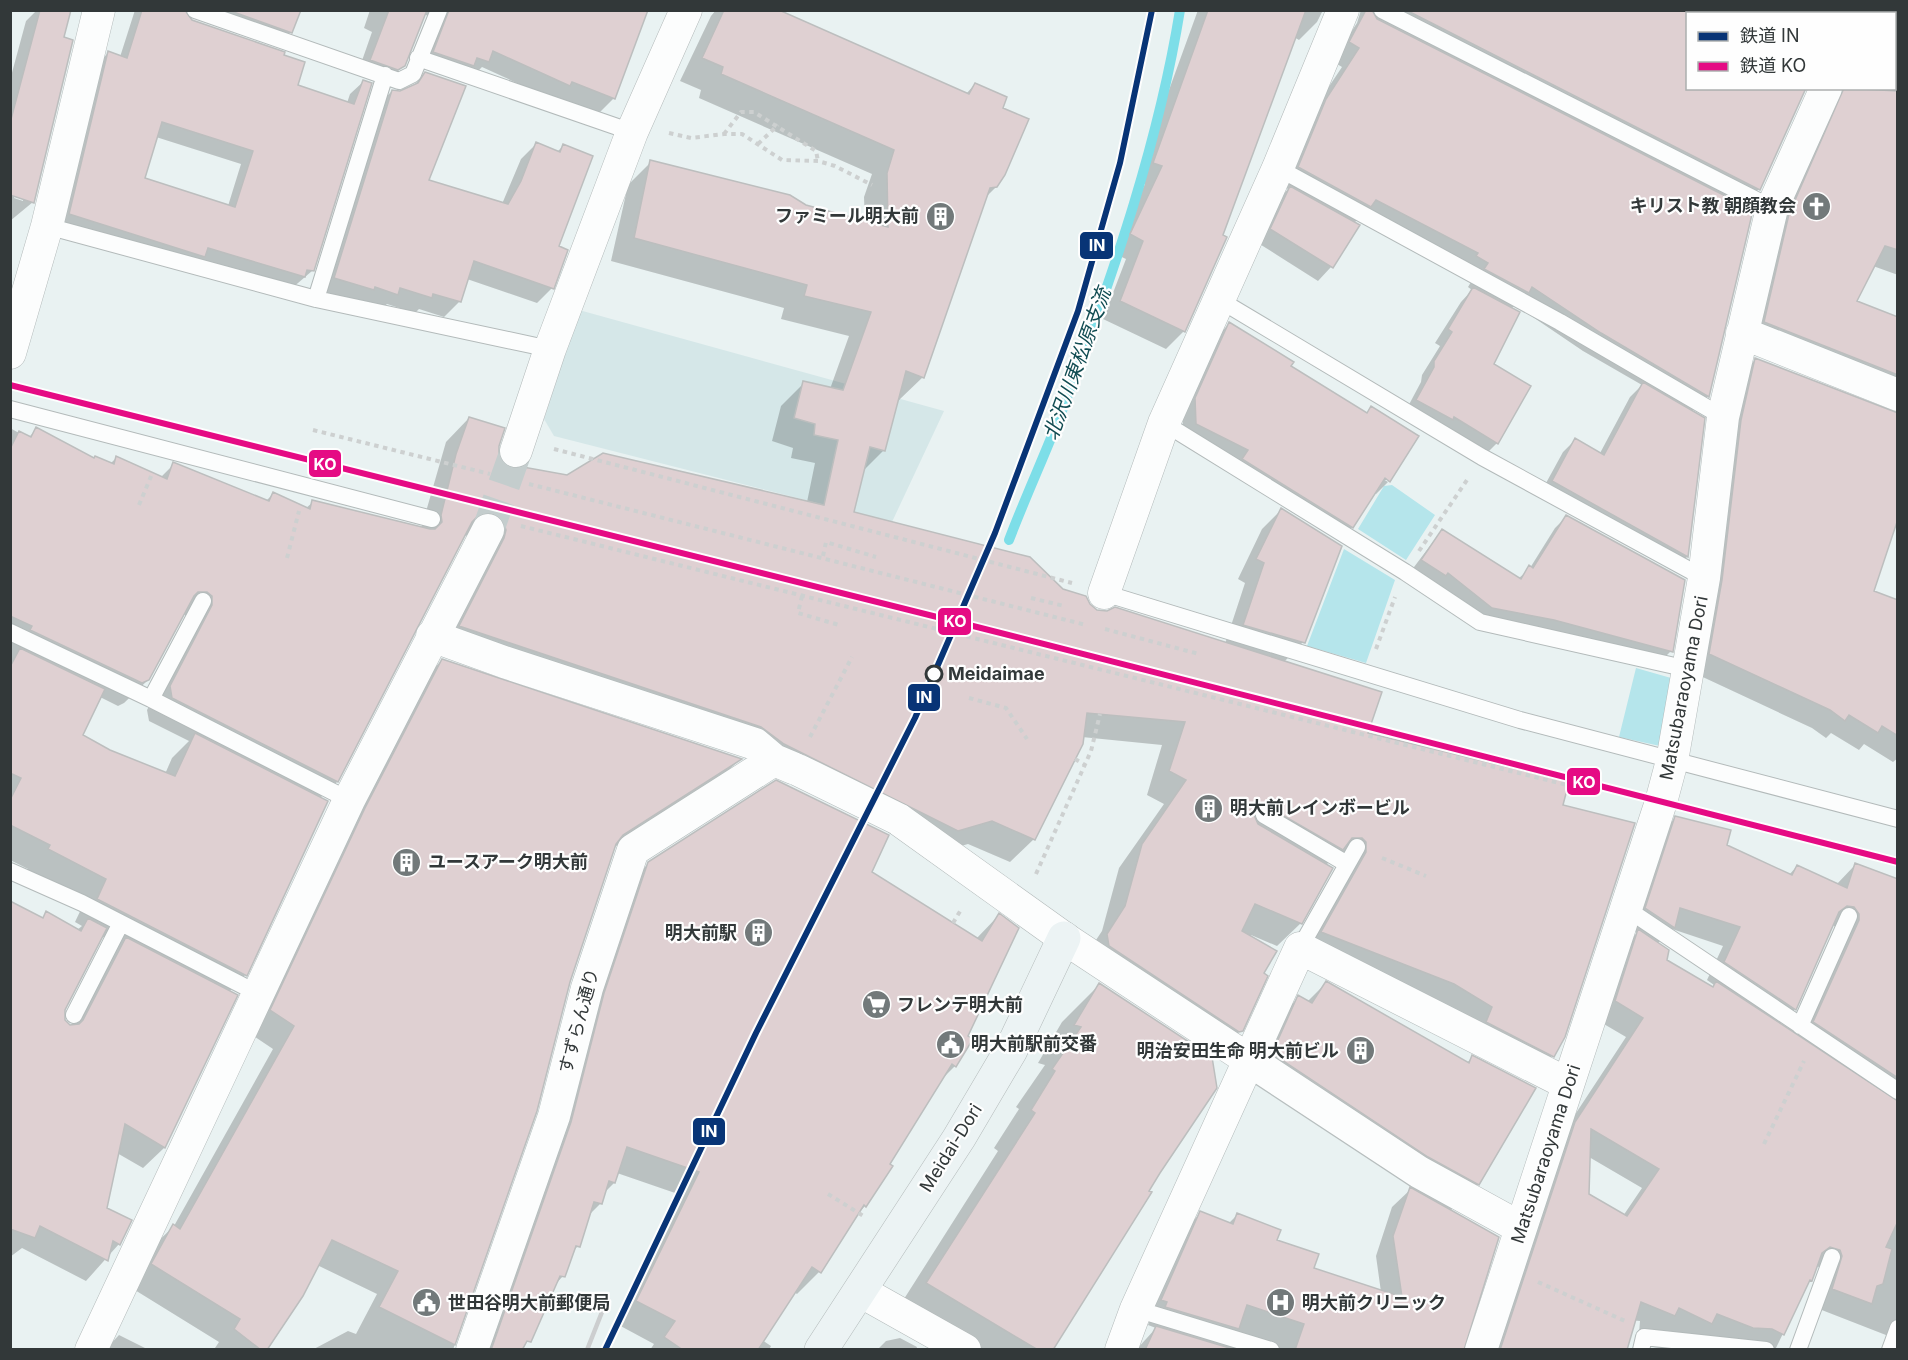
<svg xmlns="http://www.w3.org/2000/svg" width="1908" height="1360" viewBox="0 0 1908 1360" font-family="Inter,'Noto Sans JP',sans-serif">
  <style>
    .built { fill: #d5e7e8 }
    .green { fill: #b5e5eb }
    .shadow { fill: #0003; fill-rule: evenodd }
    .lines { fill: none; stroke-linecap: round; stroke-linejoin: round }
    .stream { stroke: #7ddee8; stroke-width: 10 }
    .building { fill: #dfd0d2; stroke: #bcbebe; stroke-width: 1.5; fill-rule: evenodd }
    .street-tunnel { stroke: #c4cdcd; stroke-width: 32; stroke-dasharray: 32 16; stroke-linecap: butt }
    .lane-casing { stroke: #b3baba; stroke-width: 18 }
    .street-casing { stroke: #b3baba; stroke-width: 33 }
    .secondary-casing { stroke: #b3baba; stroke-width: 34 }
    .path { stroke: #cdd0d0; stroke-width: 4; stroke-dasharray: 4.5 4.5; stroke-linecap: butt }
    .lane { stroke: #fcfdfd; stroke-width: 16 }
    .street { stroke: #fcfdfd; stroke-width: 32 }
    .secondary { stroke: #ecf3f4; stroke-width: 33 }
    .rail { stroke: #cccecf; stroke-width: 4.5 }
    .street-bridge-casing { stroke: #b3baba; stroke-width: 33; stroke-linecap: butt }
    .street-bridge { stroke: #fcfdfd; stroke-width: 32 }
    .rail-1-casing { stroke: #fefefe; stroke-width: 10 }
    .rail-2-casing { stroke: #fefefe; stroke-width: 10 }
    .rail-1 { stroke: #083476; stroke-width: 6 }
    .rail-2 { stroke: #e50b84; stroke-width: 6 }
    .stop-dot { fill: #fefefe; stroke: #323839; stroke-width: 3 }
    .labels { text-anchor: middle; stroke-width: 4.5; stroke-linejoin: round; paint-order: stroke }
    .poi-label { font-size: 18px; font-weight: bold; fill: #323839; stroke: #fefefe; text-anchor: start }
    .stop-label { font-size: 18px; font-weight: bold; fill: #323839; stroke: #fefefe; text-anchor: start }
    .street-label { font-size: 18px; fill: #323839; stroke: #fefefe }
    .water-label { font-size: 20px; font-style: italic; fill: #114c52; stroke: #fefefe }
    .line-badge { stroke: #fefefe; stroke-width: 2 }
    .badge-label { font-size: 16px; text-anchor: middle; font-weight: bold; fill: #fff }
  </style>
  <rect width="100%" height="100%" fill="#e9f2f2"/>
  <path class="built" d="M579 310 944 411 892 522 554 436 544 419Z"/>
  <path class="green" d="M1392 485 1435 515 1406 560 1358 529 1384 486Z
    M1344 549 1395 580 1366 663 1307 646Z
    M1636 668 1678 680 1660 746 1619 737Z"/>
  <path class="shadow" d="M37 10H62V38L33 202 10 221V80L26 21ZM15 195 23 198V201L14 198Z
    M135 10H299L291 32 278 45 182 12 191 21 296 86 347 103 350 94 364 81 312 271 291 289 56 226 95 66 108 53 120 57ZM156 137 241 164 228 206 143 179Z
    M370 10H647L614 98 599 113 557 97 554 100 482 67 473 76 419 67 432 18 424 14 403 66 388 81 357 75 372 32 364 28Z
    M716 10H775L966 94 975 84 1001 109 996 187 986 197 923 377 899 400 897 399 884 450 862 472 852 513 1062 590 1097 611 1225 644 1245 583 1238 579 1262 529 1281 510 1303 642 1284 662 1366 734 1561 807 1552 1056 1529 1079 1299 955 1344 866 1331 860 1326 865 1301 923 1277 946 1251 935 1262 974 1241 1030 1218 1053 1084 958 1102 931 1119 868 1164 804 1147 795 1162 745 1082 737 1034 839 1010 862 968 844 934 854 737 750 437 650 472 537 464 535 337 782 320 798 245 975 229 992 236 996 164 1148 143 1168 117 1153 105 1208 119 1244 86 1281 22 1248 10 1257V903L41 919 46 913 77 930 82 926 75 922 84 903 26 872 28 869 10 860V428L28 438 37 429 93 459 110 464 116 458 160 478 174 464 265 502 273 494 305 509 313 502 421 529 446 442 469 418 497 446V463L511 470 807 502 815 463 791 458 793 448 772 441 781 406 804 383 830 389 849 336 781 319 784 308 611 261 628 185 651 162 865 223 864 197 872 174 699 98 701 90 680 81 711 16ZM183 613 189 619 190 630 147 710 149 721 189 741 172 758 165 774 109 751 81 736 100 697 118 706 124 703 148 680ZM101 936 119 945 105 960 71 1026 63 1021V1010Z
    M1198 10H1323L1317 22 1299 40 1294 37 1184 331 1166 349 1103 319 1126 259 1113 253 1145 184 1136 181Z
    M1361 10H1714L1715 14H1688V88L1759 189 1742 206 1708 396 1691 412 1703 419 1687 557 1675 569 1540 494 1563 452 1575 440 1599 455 1630 397 1642 385 1583 351 1515 305 1511 309 1492 364 1497 443 1484 456 1404 414 1421 382 1422 375 1440 346 1435 343 1461 302 1472 290 1468 287 1471 282 1359 218 1354 223 1358 225 1331 267 1318 281 1258 243 1277 201 1288 189 1281 185 1308 118 1342 67 1332 61 1357 23Z
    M1718 10H1847V14H1724Z
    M1853 10H1898V88L1894 81V14H1858Z
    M426 73 427 181 502 204 521 159 536 144 557 152 563 146 552 288 537 303 467 279 459 302 444 317 419 309 415 313 387 304 381 309 319 293 377 106 392 91 400 93 411 88Z
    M1811 88H1886L1898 92V275L1873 266 1855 302 1898 319V409L1746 340Z
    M1229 324 1289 367 1366 414 1372 408 1417 437 1388 482V479L1378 476 1388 482 1376 494 1374 493 1352 527 1339 540 1184 437 1182 412 1216 337Z
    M1756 359 1873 591 1898 602V758L1893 762 1864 744 1859 750 1831 733 1826 738 1812 728 1692 672 1738 377Z
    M1566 517 1671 651 1660 662 1481 619 1411 571 1442 530 1518 579 1530 568 1555 528Z
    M442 660 740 759 718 781 613 848 453 1350H312L348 1331 356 1334 377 1294 317 1265 264 1350H218L215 1348 219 1342 130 1287 151 1248 174 1226 273 1049 249 1033 420 683Z
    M1676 817 1725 846 1789 875 1797 866 1836 885 1855 865 1898 880V1350L1891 1337 1814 1307 1822 1268 1816 1266 1775 1350H1676L1638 1345 1640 1321 1629 1320 1622 1350H1489L1557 1142 1626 1037 1597 1020 1620 949 1637 933 1628 927 1658 836ZM1832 924 1842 933 1841 940 1797 1038 1778 1025 1795 1009ZM1672 929 1723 946 1707 980 1714 985 1711 988 1665 961 1657 944ZM1589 1157 1642 1188 1623 1216 1588 1195Z
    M649 863 870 873 976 939 999 915 967 1037 955 1066 939 1082 865 1206 855 1217 819 1272 797 1294 794 1292 762 1340 771 1346 769 1350H650L654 1344 615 1323 678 1194 617 1173 614 1183 604 1193 600 1204 588 1216 578 1246 572 1252 563 1276 554 1286 523 1350H478L626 886Z
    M1326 983 1467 1063 1472 1057 1478 1184 1450 1211 1463 1350H1136L1156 1328 1148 1325 1150 1320 1144 1318 1182 1231 1201 1213 1228 1224 1237 1215 1312 1269 1381 1292 1376 1256 1392 1207 1412 1188 1251 1082 1273 1023 1299 997 1307 1002Z
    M1099 985 1051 1350H937L890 1321 998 1151 994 1148 1019 1109 1016 1107 1045 1065 1038 1063 1062 1022Z
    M119 1335 149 1350H105Z
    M900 1338 917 1347 916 1350H877L886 1341Z"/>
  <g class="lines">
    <path class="stream" d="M1009 540C1028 490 1051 442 1069 392 1115 269 1159 140 1180 10"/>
  </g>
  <path class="building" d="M40 10H71L64 37 73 40 34 203 10 195V123Z
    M142 10H185L192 20 285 52 284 55 305 62 298 85 354 104 363 80 372 83 314 271 307 270 305 277 208 248 205 257 69 214 108 51 127 58ZM162 122 253 151 235 207 145 178Z
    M228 10H301L292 33Z
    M389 10H427L405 66 398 70 370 60Z
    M449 10H648L615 99 572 82 570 86 493 51 489 62 477 58 474 66 433 52Z
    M724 10H779L969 94 975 83 1007 97 1003 108 1029 119 1005 175 997 187 990 188 924 378 906 371 885 451 870 447 854 512 1030 557 1063 589 1086 596 1090 604 1097 610 1107 611 1115 607 1382 692 1368 733 1569 782 1563 805 1635 823 1565 1037 1554 1057 1486 1022 1492 1007 1454 984 1321 932 1366 852V842L1362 838H1352L1343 850 1265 805 1255 810 1254 815 1258 824 1333 868 1302 924 1255 904 1242 931 1277 951 1264 973 1268 976 1243 1031 1239 1032 1109 946 1107 934 1125 906 1142 844 1186 780 1169 771 1185 722 1087 713 1083 744 1035 840 992 821 958 831 784 744 761 727 459 626 504 538 506 530 503 521 496 514 488 512 479 515 472 522 338 782 172 698 170 686 212 605V596L207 592H198L194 596 149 680 142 683 30 630 32 626 10 616V449L19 431 31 437 36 427 94 458 95 456 114 464 116 456 167 479 173 462 269 501 273 492 310 509 312 500 430 529H435L442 522 441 515 456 454 469 417 505 428 499 446V462L511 468 523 467 567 475 603 453 824 505 838 440 814 435 815 424 794 418 803 381 843 390 871 312 804 296 807 285 634 238 650 160 790 195 806 205 888 227 887 173 894 150 721 74 723 67 702 58Z
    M1208 10H1306L1223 235 1227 237 1185 332 1120 301 1143 241 1130 234 1162 166 1153 163Z
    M1366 10H1372L1377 19 1753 210 1709 397 1601 333 1532 287 1529 293 1484 269 1488 263 1476 256 1478 253 1376 200 1371 207 1298 167 1326 99 1359 48 1349 42Z
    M1406 10H1688V88H1806L1760 190Z
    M425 72 466 86 429 180 508 204 521 181 536 142 560 152 563 144 593 156 559 246 568 250 554 289 474 261 461 302 433 294 432 298 400 288 398 295 375 287 374 290 334 278 392 90 400 91 418 83Z
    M1844 88 1898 91V250L1885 246 1857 301 1898 317V375L1764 322 1789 214Z
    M1290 186 1360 225 1333 268 1270 229Z
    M1473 287 1520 312 1494 364 1531 386 1498 444 1454 417 1453 420 1416 400 1434 367V361L1452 332 1448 329Z
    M1229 322 1294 362 1291 366 1367 413 1371 406 1419 436 1390 482 1385 478 1353 528 1242 459 1248 450 1196 424 1195 398Z
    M1755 358 1898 413V519L1874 591 1898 600V736L1882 726 1878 733 1849 715 1845 721 1830 710 1709 654 1722 580 1741 420Z
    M1643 382 1705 418 1688 557 1552 481 1575 438 1604 455Z
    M1281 508 1342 546 1305 643 1243 625 1264 563 1256 559Z
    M1566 515 1685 580 1673 652 1554 620 1492 608 1448 573 1446 576 1421 560 1442 529 1521 579 1529 565 1533 568Z
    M20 648 105 689 83 735 110 750 175 776 195 733 328 801 247 976 97 899 106 879 48 849 50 845 10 825V800L21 778 10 773V667Z
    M442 659 742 759 623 835 616 844 570 982 537 1111 455 1345 379 1307 398 1271 332 1240 303 1296 267 1350H261L234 1329 240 1319 151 1264 173 1224 180 1229 294 1026 270 1010 365 808Z
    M776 780 889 835 872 872 982 941 999 913 1019 928 968 1036 973 1039 956 1067 952 1064 890 1164 893 1166 866 1207 864 1205 821 1273 812 1267 758 1350H683L664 1337 675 1321 636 1301 699 1172 627 1147 615 1183 609 1181 602 1204 594 1202 580 1247 576 1246 565 1277 560 1276 531 1342 527 1341 522 1350H491L571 1122 604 993 648 862Z
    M1675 816 1731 830 1727 845 1792 875 1797 865 1847 888 1855 863 1898 879V1078L1813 1022 1859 920V914L1854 907 1847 906 1839 912 1796 1010 1724 962 1740 927 1680 908 1675 928 1645 908Z
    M10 901 43 918 46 911 81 931 88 918 107 928 65 1010V1020L70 1025 79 1024 83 1020 126 937 238 995 165 1148 125 1124 107 1208 132 1220 120 1245 113 1241 108 1261 40 1226 35 1238 10 1229Z
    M1638 929 1669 950 1667 960 1713 987 1716 981 1898 1101V1221L1886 1247 1892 1249 1883 1284 1877 1286 1872 1304 1832 1289 1842 1256 1840 1250 1830 1247 1822 1253 1812 1281 1810 1280 1784 1335 1772 1329 1753 1328 1717 1314 1712 1324 1679 1308 1675 1316 1641 1302 1627 1350H1500L1575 1122 1643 1018 1615 1001ZM1591 1129 1659 1169 1627 1216 1589 1194Z
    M1326 981 1469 1063 1472 1055 1536 1088 1479 1185 1428 1157 1276 1056 1273 1051 1298 995 1312 1003Z
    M1099 983 1212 1057 1217 1088 1160 1173 1149 1191 1152 1192 1053 1350H1038L926 1283 1035 1113 1031 1110 1055 1071 1052 1069 1081 1027 1074 1025Z
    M1410 1187 1499 1237 1464 1350H1295L1304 1324 1247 1305 1239 1329 1165 1307 1167 1302 1161 1300 1200 1211 1233 1224 1237 1213 1281 1230 1277 1240 1319 1254 1314 1268 1402 1297 1393 1236Z
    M1156 1326 1233 1349 1145 1350Z"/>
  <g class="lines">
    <path class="street-tunnel" d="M488 530 516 451"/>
    <defs>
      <path id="lane" d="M195 10 399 81 413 74 439 10
        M1382 10 1772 208
        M418 58 632 132
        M1278 168 1560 322 1723 417
        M47 226 316 299 550 349
        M316 299 385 75
        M1218 299 1482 457 1704 578
        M10 409 432 519
        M1164 423 1405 572 1480 622 1688 669
        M1104 593 1520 720 1898 819
        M10 632 151 699 349 800
        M151 699 203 601
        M1264 815 1347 864
        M10 871 82 903 259 994
        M1627 909 1898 1091
        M1300 948 1357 847
        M74 1015 121 923
        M1800 1026 1849 916
        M1136 1309 1271 1350
        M1641 1350 1644 1337 1766 1350
        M1798 1350 1832 1257
        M1890 1350 1898 1328"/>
      <path id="street" d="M1733 10 1739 14
        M1866 14 1867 10
        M1894 71 1898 73
        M1742 333 1898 395
        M10 353 47 226 99 10
        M516 451 550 349 632 132 686 10
        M1104 593 1164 423 1278 168 1343 10
        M432 636 504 662 755 744 774 760 793 768
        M898 819 1064 938 1419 1172 1521 1228
        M860 1291 965 1350
        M91 1350 349 800 488 530
        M472 1350 554 1116 587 988 633 850 774 760
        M1121 1350 1136 1309 1300 948 1568 1084
        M1481 1350 1661 802 1672 761 1704 578 1723 417 1772 208 1826 88"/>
      <path id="secondary" d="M821 1350 959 1138 1011 1050 1064 938"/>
    </defs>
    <use href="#lane" class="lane-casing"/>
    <use href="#street" class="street-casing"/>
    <use href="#secondary" class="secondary-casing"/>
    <path class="path" d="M669 133 691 138 724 134H742L782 160 818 161 835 166 872 185
      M724 134 741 112H754L816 151 818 161
      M758 144 778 125
      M313 430 490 474
      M554 449 1072 583
      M529 484 1086 625
      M139 505 152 474
      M521 526 1567 785
      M1419 551 1467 480
      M823 556 826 542 876 557
      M287 558 299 511
      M802 596 798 613 839 625
      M1031 598 1064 606
      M1105 629 1199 654
      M1376 649 1395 597
      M969 698 1006 708 1027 739
      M810 737 852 657
      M1075 759 1085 765
      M1382 858 1426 876
      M1036 874 1091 751 1100 714
      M953 923 962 908
      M1764 1144 1804 1061
      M828 1194 865 1217
      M1538 1282 1625 1321"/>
    <use href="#lane" class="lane"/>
    <use href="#street" class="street"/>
    <use href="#secondary" class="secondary"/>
    <path class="rail" d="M587 1350 602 1312"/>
    <defs>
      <path id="street-bridge" d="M798 770 898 819"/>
    </defs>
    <use href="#street-bridge" class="street-bridge-casing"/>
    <use href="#street-bridge" class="street-bridge"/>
    <defs>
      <path id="rail-1" d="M605 1350 756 1033 915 718 995 533 1078 311 1120 163 1152 10"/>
      <path id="rail-2" d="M10 385 977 627 1898 862"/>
    </defs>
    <use href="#rail-1" class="rail-1-casing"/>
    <use href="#rail-2" class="rail-2-casing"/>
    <use href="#rail-1" class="rail-1"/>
    <use href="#rail-2" class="rail-2"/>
  </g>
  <defs>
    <symbol id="church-disc" viewBox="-11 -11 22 22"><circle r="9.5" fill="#72797a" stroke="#fefefe"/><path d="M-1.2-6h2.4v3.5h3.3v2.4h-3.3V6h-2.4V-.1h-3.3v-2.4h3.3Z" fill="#fff"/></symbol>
    <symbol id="building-disc" viewBox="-11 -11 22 22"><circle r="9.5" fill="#72797a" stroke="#fefefe"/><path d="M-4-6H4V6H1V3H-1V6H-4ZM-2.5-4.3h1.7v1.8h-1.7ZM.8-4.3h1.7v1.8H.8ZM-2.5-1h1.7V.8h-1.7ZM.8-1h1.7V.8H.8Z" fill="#fff"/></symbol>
    <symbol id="supermarket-disc" viewBox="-11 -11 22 22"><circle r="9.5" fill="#72797a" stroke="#fefefe"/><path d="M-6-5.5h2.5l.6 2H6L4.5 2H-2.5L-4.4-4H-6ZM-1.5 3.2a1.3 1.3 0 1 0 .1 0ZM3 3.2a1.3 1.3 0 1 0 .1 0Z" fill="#fff"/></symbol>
    <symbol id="civic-disc" viewBox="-11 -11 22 22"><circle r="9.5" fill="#72797a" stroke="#fefefe"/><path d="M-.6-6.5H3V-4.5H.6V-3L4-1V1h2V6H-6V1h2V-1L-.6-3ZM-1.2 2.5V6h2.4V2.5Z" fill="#fff"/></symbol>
    <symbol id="hospital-disc" viewBox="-11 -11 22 22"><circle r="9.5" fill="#72797a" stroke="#fefefe"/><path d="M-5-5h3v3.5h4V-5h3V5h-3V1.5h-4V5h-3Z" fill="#fff"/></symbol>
  </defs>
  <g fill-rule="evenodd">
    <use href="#church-disc" x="1800" y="190" width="33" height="33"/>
    <use href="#building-disc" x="924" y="200" width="33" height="33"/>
    <use href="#building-disc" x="1192" y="792" width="33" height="33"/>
    <use href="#building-disc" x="390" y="846" width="33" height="33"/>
    <use href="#building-disc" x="742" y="916" width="33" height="33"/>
    <use href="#supermarket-disc" x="860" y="988" width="33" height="33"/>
    <use href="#civic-disc" x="934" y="1028" width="33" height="33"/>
    <use href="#building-disc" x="1344" y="1034" width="33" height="33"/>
    <use href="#civic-disc" x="410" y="1286" width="33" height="33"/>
    <use href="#hospital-disc" x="1264" y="1286" width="33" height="33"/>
  </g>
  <circle class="stop-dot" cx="934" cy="674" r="8"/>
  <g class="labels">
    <g class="poi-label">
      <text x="1796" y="212" text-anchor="end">キリスト教 朝顔教会</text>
      <text x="919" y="222" text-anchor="end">ファミール明大前</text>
      <text x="1230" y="814">明大前レインボービル</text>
      <text x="428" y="868">ユースアーク明大前</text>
      <text x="737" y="939" text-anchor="end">明大前駅</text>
      <text x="897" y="1011">フレンテ明大前</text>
      <text x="971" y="1050">明大前駅前交番</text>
      <text x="1339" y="1057" text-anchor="end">明治安田生命 明大前ビル</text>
      <text x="448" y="1309">世田谷明大前郵便局</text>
      <text x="1302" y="1309">明大前クリニック</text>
    </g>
    <g class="stop-label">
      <text x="948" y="680">Meidaimae</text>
    </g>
    <g class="street-label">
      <text transform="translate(1684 688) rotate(-79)" y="6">Matsubaraoyama Dori</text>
      <text transform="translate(579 1021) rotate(-75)" y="6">すずらん通り</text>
      <text transform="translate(951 1148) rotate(-58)" y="6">Meidai-Dori</text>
      <text transform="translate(1546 1154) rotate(-72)" y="6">Matsubaraoyama Dori</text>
    </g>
    <g class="water-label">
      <text transform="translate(1077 364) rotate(-70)" y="7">北沢川東松原支流</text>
    </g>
  </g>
  <g class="line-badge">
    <rect x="1079" y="231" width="35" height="29" rx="6" fill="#083476"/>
    <rect x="308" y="449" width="34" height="29" rx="6" fill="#e50b84"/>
    <rect x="937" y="607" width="35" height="29" rx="6" fill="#e50b84"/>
    <rect x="907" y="683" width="34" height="29" rx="6" fill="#083476"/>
    <rect x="1566" y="767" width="35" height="29" rx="6" fill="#e50b84"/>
    <rect x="692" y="1117" width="34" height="29" rx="6" fill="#083476"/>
  </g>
  <g class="badge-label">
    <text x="1097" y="251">IN</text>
    <text x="325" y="470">KO</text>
    <text x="955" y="627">KO</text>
    <text x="924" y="703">IN</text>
    <text x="1584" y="788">KO</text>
    <text x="709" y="1137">IN</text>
  </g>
  <rect width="1908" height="1360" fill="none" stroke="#323839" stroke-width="24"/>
  <rect x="1686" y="12" width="210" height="78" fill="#fefefe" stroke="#acafaf" stroke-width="1.5"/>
  <rect x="1698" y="32" width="30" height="9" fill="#083476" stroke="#acafaf" stroke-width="1.5"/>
  <text x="1740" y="42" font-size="18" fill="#323839">鉄道 IN</text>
  <rect x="1698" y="62" width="30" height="9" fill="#e50b84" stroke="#acafaf" stroke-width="1.5"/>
  <text x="1740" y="72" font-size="18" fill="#323839">鉄道 KO</text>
</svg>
